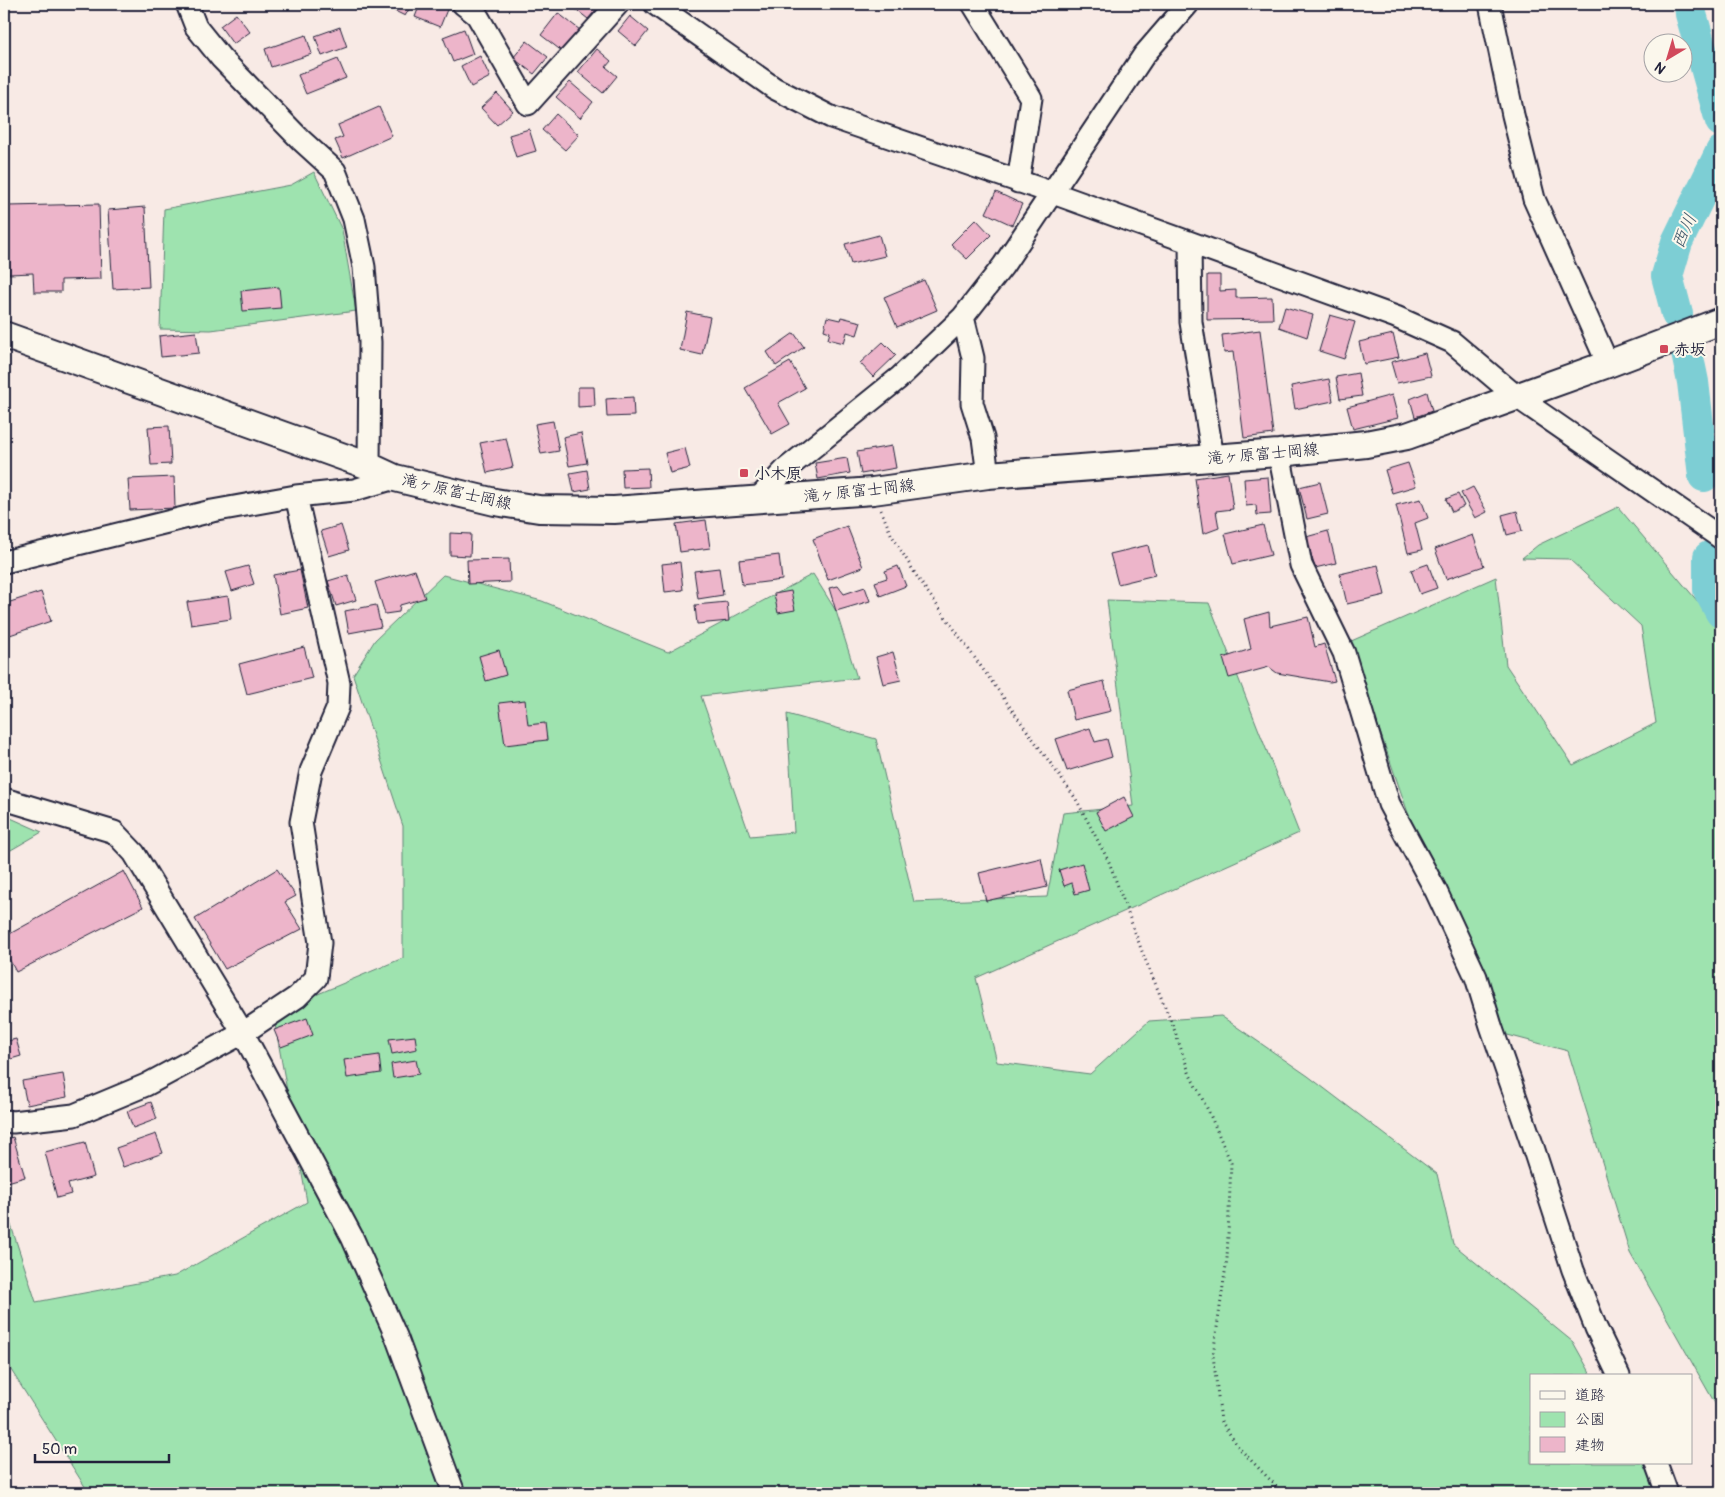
<svg xmlns="http://www.w3.org/2000/svg" width="1725" height="1497" viewBox="0 0 1725 1497" font-family="Pangolin,'Klee One',sans-serif">
  <style>
    .green { fill: #9ee3af; stroke: #608275 }
    .lines { fill: none; stroke-linecap: round; stroke-linejoin: round }
    .river { stroke: #7dced4; stroke-width: 32 }
    .building { fill: #edb5ca; stroke: #22223b }
    .minor-casing { stroke: #22223b; stroke-width: 25 }
    .major-casing { stroke: #22223b; stroke-width: 30 }
    .path { stroke: #22223b; stroke-width: 3; stroke-dasharray: 1 4; stroke-linecap: butt }
    .minor { stroke: #fbf7ec; stroke-width: 21 }
    .major { stroke: #fbf7ec; stroke-width: 26 }
    .poi-dot { fill: #d1495b; stroke: #fbf7ec; stroke-width: 2 }
    .labels { text-anchor: middle; stroke-width: 4; stroke-linejoin: round; paint-order: stroke }
    .poi-label { font-size: 16px; font-weight: bold; fill: #22223b; stroke: #fbf7ec; text-anchor: start }
    .street-label { font-size: 16px; fill: #22223b; stroke: #fbf7ec }
    .water-label { font-size: 18px; font-style: italic; fill: #3d5669; stroke: #fbf7ec }
  </style>
  <rect width="100%" height="100%" fill="#f8eae5"/>
  <filter id="ink" filterUnits="userSpaceOnUse"><feTurbulence type="fractalNoise" baseFrequency=".02" numOctaves="2"/><feDisplacementMap in="SourceGraphic" scale="10" xChannelSelector="R" yChannelSelector="G"/><feConvolveMatrix kernelMatrix="1 2 1 2 8 2 1 2 1" color-interpolation-filters="sRGB"/></filter>
  <g filter="url(#ink)">
    <path class="green" d="M314 172 342 230 356 311 211 330 160 329 164 209 291 185Z
      M1618 507 1721 629V1414L1630 1253 1568 1051 1500 1033 1407 810 1349 642 1496 577 1506 665 1573 765 1656 723 1641 626 1569 559 1522 558 1538 545Z
      M813 574 836 611 857 678 701 696 750 836 794 832 787 714 876 739 914 902 1047 897 1063 813 1133 806 1107 600 1209 603 1299 833 976 978 997 1062 1090 1074 1149 1021 1221 1016 1308 1076 1437 1174 1453 1244 1573 1342 1592 1376H1531V1463H1642L1660 1493H89L4 1359V1204L36 1302 175 1276 307 1202 273 1013 403 958V826L353 675 375 640 443 575 542 601 668 652Z
      M4 815 42 832 4 854Z"/>
    <g class="lines">
      <path class="river" d="M1690 4 1691 14 1721 121
        M1677 314 1667 276 1677 242 1721 152
        M1687 353 1693 382 1704 476
        M1709 557V590L1721 612"/>
    </g>
    <path class="building" d="M386 4H412L405 16 385 6Z
      M420 4H439L448 7 440 27 415 17Z
      M569 4H601L588 19Z
      M558 13 580 30 563 52 541 35Z
      M236 14 250 32 233 44 220 26Z
      M630 16 648 31 636 46 618 31Z
      M340 27 347 47 322 56 315 36Z
      M464 29 473 54 453 62 443 37Z
      M306 35 312 54 271 67 265 49Z
      M527 41 548 57 534 74 513 58Z
      M597 49 611 61 606 67 617 76 603 93 578 72Z
      M480 56 490 77 471 87 461 66Z
      M338 59 346 78 306 94 298 75Z
      M570 82 593 102 580 118 556 97Z
      M497 93 513 111 497 125 481 108Z
      M379 107 392 136 343 158 335 140 343 137 338 125Z
      M556 114 579 135 565 150 542 130Z
      M529 129 536 151 516 157 509 135Z
      M996 192 1022 204 1012 225 986 213Z
      M99 204 101 279 61 280V292H34L33 273 9 274 8 206Z
      M145 207 149 287 113 289 108 210Z
      M976 219 991 235 967 259 951 244Z
      M879 235 885 256 851 264 845 244Z
      M1207 275H1220V291L1236 290V298L1272 297 1273 319 1207 320Z
      M924 280 937 310 897 327 884 297Z
      M279 287 281 308 243 311 241 291Z
      M1285 307 1313 315 1307 337 1279 327Z
      M687 312 710 317 702 355 680 350Z
      M1330 315 1355 322 1344 359 1319 351Z
      M827 317 840 320 841 317 861 322 857 335 847 332 844 343 828 339 830 332 824 330Z
      M1260 330 1273 434 1244 438 1233 352 1224 353 1222 335Z
      M196 332 199 353 161 357 159 336Z
      M794 333 804 347 776 366 767 352Z
      M1393 334 1399 357 1364 364 1359 342Z
      M883 342 896 355 873 377 860 363Z
      M1425 353 1431 376 1397 383 1391 362Z
      M790 362 805 388 778 403 790 424 772 434 745 388Z
      M1358 373 1362 396 1340 399 1336 377Z
      M1329 379 1333 401 1295 409 1291 386Z
      M578 387H594L595 406 578 407Z
      M1427 392 1432 411 1415 417 1410 399Z
      M1392 395 1398 418 1353 429 1347 407Z
      M633 397 634 416 607 417 606 399Z
      M553 421 559 451 541 454 535 424Z
      M169 426 171 464 151 465 148 427Z
      M581 433 587 463 569 466 563 437Z
      M506 438 513 467 487 473 480 443Z
      M892 446 896 468 861 474 857 452Z
      M685 448 690 468 670 473 665 453Z
      M847 458 850 473 818 479 815 463Z
      M1408 463 1416 486 1392 493 1385 470Z
      M648 468 649 487 623 488 622 469Z
      M587 470 590 489 574 492 570 473Z
      M1228 473 1233 509 1216 511 1219 528 1203 534 1195 478Z
      M174 477 175 508 130 510 128 479Z
      M1268 477 1271 514 1257 515 1256 505 1246 506 1244 479Z
      M1320 482 1328 514 1307 519 1299 487Z
      M1473 487 1487 512 1475 518 1461 493Z
      M1458 494 1464 506 1452 512 1446 499Z
      M1421 499 1428 518 1415 523 1422 550 1408 553 1396 505Z
      M1517 511 1522 531 1507 535 1502 515Z
      M706 520 710 548 680 552 676 524Z
      M341 525 349 550 329 556 321 531Z
      M1263 525 1271 555 1233 564 1225 534Z
      M847 526 863 567 828 580 813 539Z
      M1328 531 1336 563 1315 568 1306 537Z
      M450 533 471 534 470 556 450 555Z
      M1473 535 1484 566 1446 579 1435 549Z
      M1148 545 1155 575 1118 584 1110 554Z
      M779 555 782 580 742 585 739 560Z
      M509 559 510 582 468 584 467 560Z
      M680 562 683 590 665 592 662 564Z
      M1428 564 1437 588 1420 594 1411 570Z
      M1378 565 1385 595 1347 604 1340 574Z
      M248 566 254 584 232 591 226 572Z
      M898 566 906 586 880 596 875 582 887 578 885 571Z
      M719 568 723 595 698 599 694 571Z
      M300 570 308 608 280 614 273 575Z
      M415 570 425 598 400 605 399 612 385 614 375 582Z
      M348 575 356 600 336 606 328 581Z
      M838 586 844 594 865 587 870 601 836 611 829 588Z
      M791 591 795 610 778 613 774 594Z
      M41 592 51 621 4 637V604Z
      M228 596 231 619 191 625 187 602Z
      M727 602 729 621 697 624 695 605Z
      M376 605 381 627 349 633 345 611Z
      M1269 612 1270 626 1308 617 1315 647 1324 644 1335 681 1330 682 1277 673 1269 667 1229 678 1223 658 1251 649 1244 619Z
      M304 647 312 678 247 694 239 664Z
      M499 650 506 675 486 681 479 656Z
      M893 652 901 680 883 684 876 657Z
      M1104 681 1111 711 1074 720 1067 690Z
      M525 700 528 725 545 723 547 740 505 745 499 703Z
      M1090 728 1095 742 1107 739 1112 757 1067 771 1056 739Z
      M1124 797 1134 817 1106 831 1096 812Z
      M1041 858 1047 887 986 901 979 873Z
      M1082 863 1089 890 1075 894 1072 883 1064 886 1059 870Z
      M277 869 296 896 285 902 302 929 225 969 195 919Z
      M124 871 143 907 16 972 4 949V937Z
      M307 1018 313 1035 281 1047 274 1030Z
      M415 1036 417 1049 392 1054 389 1039Z
      M16 1039 21 1056 4 1061V1042Z
      M379 1055 381 1073 347 1078 344 1060Z
      M416 1060 419 1074 393 1078 391 1064Z
      M63 1074 67 1097 27 1105 22 1081Z
      M151 1102 157 1119 133 1128 127 1111Z
      M156 1134 163 1153 123 1167 116 1148Z
      M13 1137 25 1177 4 1183V1140Z
      M85 1142 94 1177 68 1184 71 1194 57 1198 45 1152Z"/>
    <g class="lines">
      <defs>
        <path id="minor" d="M187 4 196 27 221 58 301 140 335 171 354 219 364 267 370 342 369 466
          M463 4 477 15 528 104 618 4
          M655 4 774 88 831 117 1053 193 1396 317 1452 342 1517 397 1721 538
          M973 4 1031 98 1018 182
          M1490 4 1513 115 1534 199 1608 364
          M1190 243 1191 322 1213 458
          M963 317 973 358 972 403 983 438 988 475
          M1279 453 1301 565 1344 653 1389 804 1436 891 1476 977 1491 1026 1531 1141 1573 1270 1596 1328 1619 1376
          M758 499 786 469 899 378 963 317 1003 266 1144 55 1188 4
          M4 562 212 511 296 496 354 490 395 478
          M4 799 114 832 134 853 243 1033 352 1237 396 1336 454 1493
          M4 1121 13 1122 74 1115 146 1085 243 1033 297 997 316 978 320 943 301 822 311 771 338 707 339 683 296 496
          M1656 1463 1667 1493"/>
        <path id="major" d="M4 335 369 466 395 478 495 502 539 509 614 510 873 491 988 475 1279 453 1366 444 1407 436 1608 364 1721 321"/>
      </defs>
      <use href="#minor" class="minor-casing"/>
      <use href="#major" class="major-casing"/>
      <path class="path" d="M881 510 891 534 919 580 1076 799 1109 862 1143 954 1173 1026 1190 1075 1208 1110 1231 1163 1227 1259 1213 1355 1221 1421 1239 1448 1283 1493"/>
      <use href="#minor" class="minor"/>
      <use href="#major" class="major"/>
    </g>
  </g>
  <g class="poi-dot">
    <rect x="1659" y="344" width="10" height="10" rx="2.5"/>
    <rect x="739" y="468" width="10" height="10" rx="2.5"/>
  </g>
  <g class="labels">
    <g class="poi-label">
      <text x="1674" y="355">赤坂</text>
      <text x="754" y="479">小木原</text>
    </g>
    <g class="street-label">
      <text transform="translate(1263 453) rotate(-5)" y="6">滝ヶ原富士岡線</text>
      <text transform="translate(859 490) rotate(-6)" y="6">滝ヶ原富士岡線</text>
      <text transform="translate(457 491) rotate(13)" y="6">滝ヶ原富士岡線</text>
    </g>
    <g class="water-label">
      <text transform="translate(1684 231) rotate(-66)" y="6">西川</text>
    </g>
  </g>
  <rect width="1725" height="1497" fill="none" stroke="#fbf7ec" stroke-width="20"/>
  <rect x="10" y="10" width="1705" height="1477" fill="none" stroke="#22223b" stroke-width="2" filter="url(#ink)"/>
  <rect x="1530" y="1374" width="162" height="90" fill="#fbf7ec" stroke="#a4a2a5"/>
  <rect x="1540" y="1391" width="25" height="8" fill="#fbf7ec" stroke="#a4a2a5"/>
  <text x="1575" y="1400" font-size="15" fill="#22223b">道路</text>
  <rect x="1540" y="1412" width="25" height="15" fill="#9ee3af" stroke="#a4a2a5"/>
  <text x="1575" y="1424" font-size="15" fill="#22223b">公園</text>
  <rect x="1540" y="1437" width="25" height="15" fill="#edb5ca" stroke="#a4a2a5"/>
  <text x="1575" y="1450" font-size="15" fill="#22223b">建物</text>
  <g transform="translate(1668 58) rotate(218)"><circle r="24" fill="#fbf7ec" stroke="#a4a2a5"/>
  <path d="M0-4L9 19L0 12L-9 19Z" fill="#d1495b"/>
  <text y="-8" font-size="14" font-weight="bold" text-anchor="middle" fill="#22223b">N</text>
  </g>
  <path d="M35 1454v8h134v-8" fill="none" stroke="#22223b" stroke-width="2.5"/>
  <text x="42" y="1454" font-size="15" fill="#22223b" stroke="#fbf7ec" stroke-width="4" paint-order="stroke">50 m</text>
</svg>
